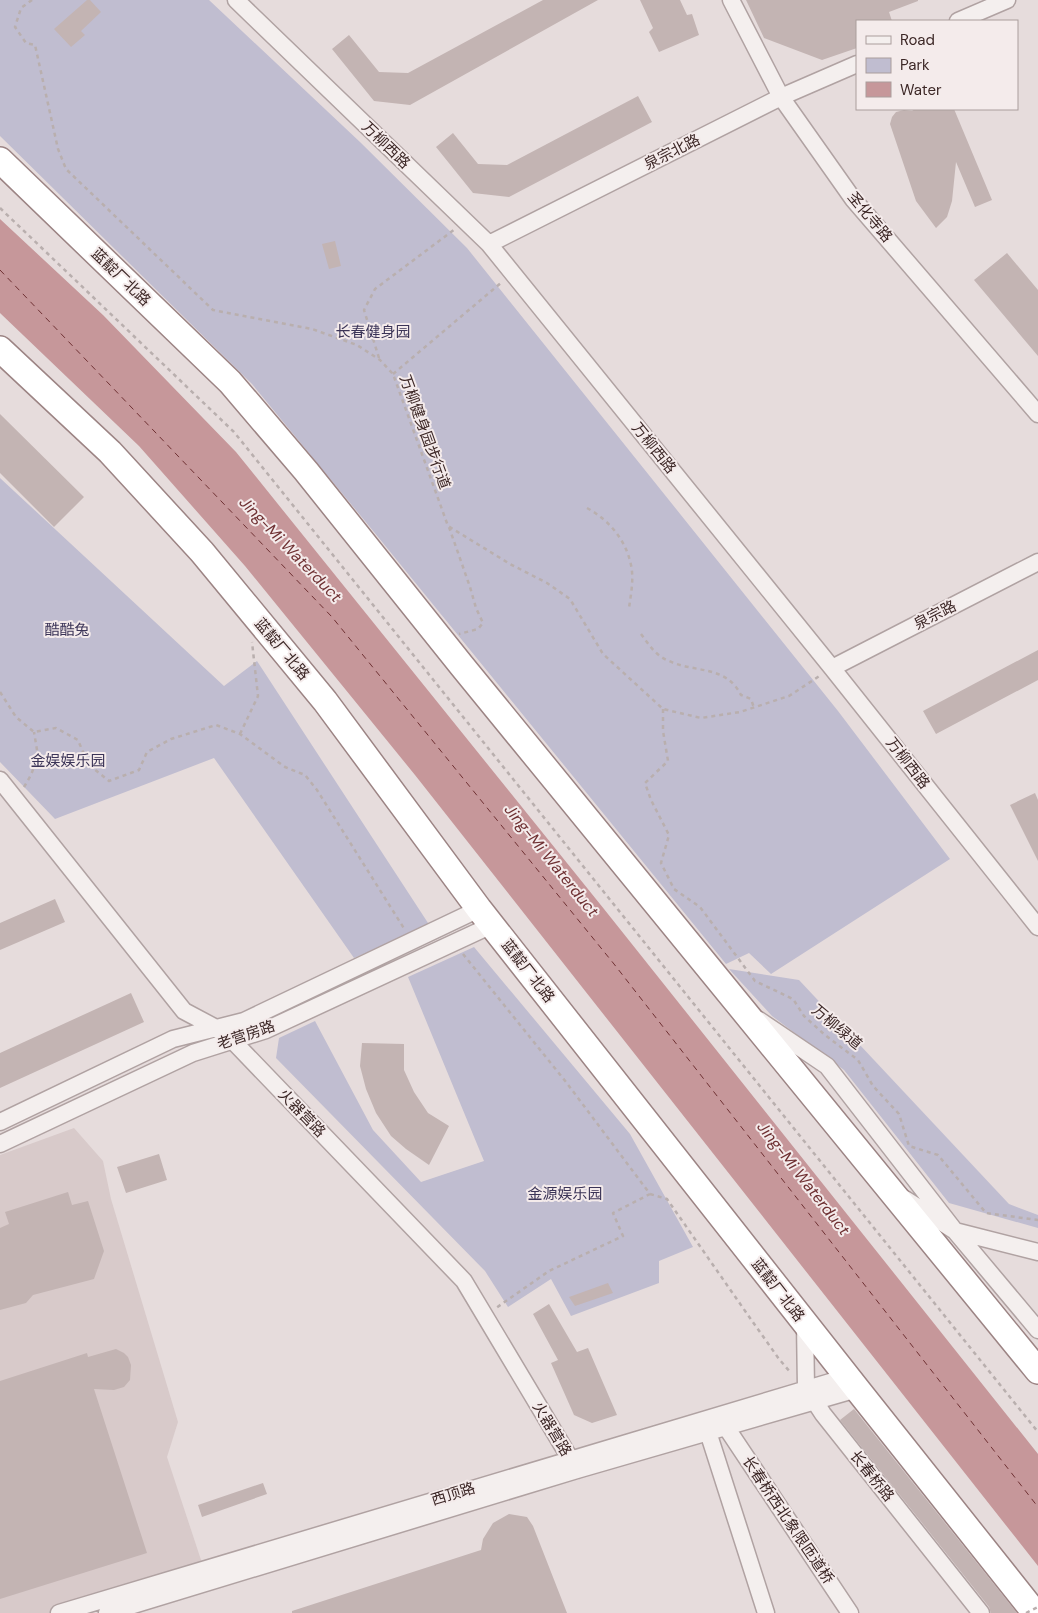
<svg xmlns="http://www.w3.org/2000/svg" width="1038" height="1613" viewBox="0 0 1038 1613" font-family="'DM Sans','Noto Sans SC',sans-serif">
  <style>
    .built { fill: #d8caca }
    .green { fill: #c0bdd0 }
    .water { fill: #c6979a }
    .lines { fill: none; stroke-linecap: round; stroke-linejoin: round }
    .ferry { stroke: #6f3133; stroke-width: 1; stroke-dasharray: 6 5; stroke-linecap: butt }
    .building { fill: #c3b4b3 }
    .minor-casing { stroke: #b0a2a2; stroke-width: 19 }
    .highway-casing { stroke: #9c8484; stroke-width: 28 }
    .path { stroke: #b9afae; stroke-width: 2.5; stroke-dasharray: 4 4; stroke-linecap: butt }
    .minor { stroke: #f4efee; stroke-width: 16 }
    .highway { stroke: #fff; stroke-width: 25 }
    .path-bridge { stroke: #b9afae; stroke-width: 2.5; stroke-dasharray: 4 4; stroke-linecap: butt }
    .labels { text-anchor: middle; stroke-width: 4; stroke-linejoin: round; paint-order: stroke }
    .street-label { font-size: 15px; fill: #3c2726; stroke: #f4ebeb }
    .park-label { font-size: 15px; fill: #3b3457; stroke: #f4ebeb }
    .water-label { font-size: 16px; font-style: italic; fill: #6f3133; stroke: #f4ebeb }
  </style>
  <rect width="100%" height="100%" fill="#e6dcdc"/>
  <path class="built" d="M74 1128 103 1161 111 1199 178 1422 167 1457 204 1569 59 1613H0V1155Z"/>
  <path class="green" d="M0 0H209L360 142 467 248 838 711 950 859 771 974 749 953 726 964 374 532 252 384 0 136Z
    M0 478 224 686 257 661 430 926 354 958 214 758 55 819 0 762Z
    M474 947 630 1134 693 1247 659 1261V1283L571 1316 551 1279 508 1307 485 1271 276 1058 279 1038 315 1021 373 1130 421 1182 484 1161 408 977Z
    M729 969 799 980 1009 1204 1038 1215V1228L949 1203 844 1070 772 1016Z"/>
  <path class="water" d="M0 219 103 315 236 452 604 909 1038 1454V1566L415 775 245 566 139 446 0 313Z"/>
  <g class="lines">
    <path class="ferry" d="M0 270 332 617 614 964 1038 1507"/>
  </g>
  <path class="building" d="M87 0H90L101 12 81 31 85 35 71 47 54 29Z
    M543 0H598L410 105 374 101 332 49 349 35 379 72 408 73Z
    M640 0H680L687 15 692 14 699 35 659 52 649 32 653 28Z
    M746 0H918V1L889 12 892 21H857V48L822 60 764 38Z
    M638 96 652 122 509 197 473 193 436 147 453 133 478 164 507 165Z
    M915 109H954L992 200 975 207 956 162 952 201 947 217 936 228 916 201 890 124 892 117 896 112 904 110 912 111Z
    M335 241 341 266 329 269 322 244Z
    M1007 253 1038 290V356L974 280Z
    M0 414 84 497 54 527 0 473Z
    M1038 650V680L936 734 923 711Z
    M1035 793 1038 800V861L1010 805Z
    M55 899 65 922 0 950V923Z
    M131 993 144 1022 0 1088V1053Z
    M362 1043 404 1044V1070L414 1092 428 1113 449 1126 429 1165 406 1149 391 1136 376 1113 366 1089 360 1066Z
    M159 1154 167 1180 126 1193 117 1167Z
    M68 1192 72 1205 88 1201 104 1251 94 1279 33 1295 26 1303 0 1310V1228L9 1224 5 1212Z
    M608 1283 613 1293 575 1306 569 1297Z
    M549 1304 577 1352 588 1348 617 1415 592 1423 574 1415 551 1363 558 1360 533 1314Z
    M116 1349 124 1353 128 1357 131 1365 130 1380 124 1387 114 1390 94 1389 147 1553 0 1599V1381L87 1353 88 1357Z
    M854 1409 1017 1613H991L989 1607 840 1420Z
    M263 1483 267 1494 202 1517 198 1505Z
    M509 1514 527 1517 533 1526 567 1613H292V1611L481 1550 483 1539 493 1523Z"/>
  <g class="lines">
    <defs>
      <path id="minor" d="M236 0 489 244 832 668 1038 927
        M731 0 781 97 853 199 1038 414
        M958 21 1007 0
        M489 244 781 97 857 64
        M832 668 1038 562
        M0 780 184 1011 216 1028 232 1040 464 1281 577 1470
        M759 1020 827 1066 955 1231 1038 1330
        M0 1122 173 1039 244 1021 479 909
        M0 1144 193 1053 266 1030 492 925
        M905 1199 955 1231 1038 1252
        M805 1324 806 1388 823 1414 981 1613
        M726 1427 850 1613
        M708 1432 766 1613
        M59 1613 847 1377
        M107 1613 577 1470 857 1389"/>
      <path id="highway" d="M0 160 230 382 306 471 462 666 1038 1371
        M0 349 110 452 202 552 325 701 479 909 857 1389 1035 1613"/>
    </defs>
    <use href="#minor" class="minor-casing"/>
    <use href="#highway" class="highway-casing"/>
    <path class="path" d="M32 0 21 8 15 27 26 43 35 45 58 149 66 169 213 310 312 329 357 345 380 360 393 374 448 526 510 564 547 583 570 599 603 654 663 709 701 718 740 712 789 696 821 675
      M0 208 234 432 1038 1432
      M379 358 364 310 375 289 455 229
      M393 374 502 282
      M587 508C609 520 626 540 631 565 634 579 631 594 629 608
      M449 527 470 587 476 608 483 623 478 629 459 634
      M641 634C649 645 656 656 669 661 695 673 726 665 741 695L751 699 754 708
      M0 692 16 717 34 732 56 728 78 740 88 764 109 781 139 770 147 752 171 739 216 725 240 734 285 767 305 775 317 790 405 930
      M663 709V731L668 761 645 783 651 800 669 835 661 863 674 889 700 907 755 981 793 999 804 1016 825 1035 858 1060 873 1086 899 1114 909 1146 938 1155 986 1213 1038 1220
      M240 734 258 696 252 642
      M24 787 31 775 38 756 34 732
      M463 954 566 1082 650 1194 613 1213 623 1236 549 1271 496 1308
      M650 1194 667 1199 750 1318 779 1359 791 1373"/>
    <use href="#minor" class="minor"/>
    <use href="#highway" class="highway"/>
    <path class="path-bridge" d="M1026 1613 1038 1607"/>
  </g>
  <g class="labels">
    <g class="street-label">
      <text transform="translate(386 145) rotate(44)" y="5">万柳西路</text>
      <text transform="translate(672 152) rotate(-27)" y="5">泉宗北路</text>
      <text transform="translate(870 217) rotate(50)" y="5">圣化寺路</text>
      <text transform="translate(121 277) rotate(44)" y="5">蓝靛厂北路</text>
      <text transform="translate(425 432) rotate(70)" y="5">万柳健身园步行道</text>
      <text transform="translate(654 448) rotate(51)" y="5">万柳西路</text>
      <text transform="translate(935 615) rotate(-27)" y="5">泉宗路</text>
      <text transform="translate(282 649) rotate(50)" y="5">蓝靛厂北路</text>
      <text transform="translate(908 763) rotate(52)" y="5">万柳西路</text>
      <text transform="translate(528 971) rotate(52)" y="5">蓝靛厂北路</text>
      <text transform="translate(837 1027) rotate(40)" y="5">万柳绿道</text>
      <text transform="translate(246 1035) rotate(-19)" y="5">老营房路</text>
      <text transform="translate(302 1113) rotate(46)" y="5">火器营路</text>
      <text transform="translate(778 1290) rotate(52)" y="5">蓝靛厂北路</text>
      <text transform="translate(552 1429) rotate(59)" y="5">火器营路</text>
      <text transform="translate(872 1476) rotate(51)" y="5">长春桥路</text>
      <text transform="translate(453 1494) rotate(-17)" y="5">西顶路</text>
      <text transform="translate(788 1520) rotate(56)" y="5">长春桥西北象限匝道桥</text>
    </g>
    <g class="park-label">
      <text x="373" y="337">长春健身园</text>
      <text x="67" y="635">酷酷兔</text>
      <text x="68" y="766">金娱娱乐园</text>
      <text x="565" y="1199">金源娱乐园</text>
    </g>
    <g class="water-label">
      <text transform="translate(291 549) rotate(46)" y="6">Jing-Mi Waterduct</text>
      <text transform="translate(552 860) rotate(51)" y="6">Jing-Mi Waterduct</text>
      <text transform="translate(804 1178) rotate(52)" y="6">Jing-Mi Waterduct</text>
    </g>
  </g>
  <rect x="856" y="20" width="162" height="90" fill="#f4ebeb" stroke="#aa9d9c"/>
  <rect x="866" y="36" width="25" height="8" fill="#f4efee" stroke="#aa9d9c"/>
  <text x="900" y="45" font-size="15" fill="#3c2726">Road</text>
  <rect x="866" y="58" width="25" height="15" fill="#c0bdd0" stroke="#aa9d9c"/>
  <text x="900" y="70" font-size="15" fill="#3c2726">Park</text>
  <rect x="866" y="82" width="25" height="15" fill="#c6979a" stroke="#aa9d9c"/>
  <text x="900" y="95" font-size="15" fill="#3c2726">Water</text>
</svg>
